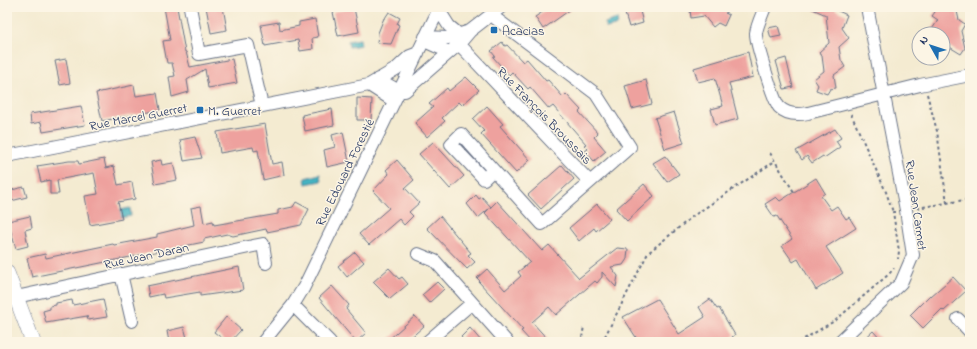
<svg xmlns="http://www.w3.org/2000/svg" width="977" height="349" viewBox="0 0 977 349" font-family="'Indie Flower',sans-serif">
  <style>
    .water { fill: #45b3c1; stroke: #307190 }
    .building { fill: #eea19e }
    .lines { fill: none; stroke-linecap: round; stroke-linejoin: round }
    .minor-casing { stroke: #677186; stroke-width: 14 }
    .tertiary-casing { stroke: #677186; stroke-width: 16 }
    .path { stroke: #677186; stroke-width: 2; stroke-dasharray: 3 3; stroke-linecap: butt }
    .minor { stroke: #fff; stroke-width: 12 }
    .tertiary { stroke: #fff; stroke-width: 15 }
    .poi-dot { fill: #1f6fb2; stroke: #fcf5e5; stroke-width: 1.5 }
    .labels { text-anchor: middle; stroke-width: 3; stroke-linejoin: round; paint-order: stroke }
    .poi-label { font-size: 13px; fill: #1b2f5e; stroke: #fcf5e5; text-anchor: start }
    .street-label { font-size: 13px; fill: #1b2f5e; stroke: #fcf5e5 }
  </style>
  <rect width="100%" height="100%" fill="#fcf5e5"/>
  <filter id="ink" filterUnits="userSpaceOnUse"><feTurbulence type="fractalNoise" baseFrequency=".025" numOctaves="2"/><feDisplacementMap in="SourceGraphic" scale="8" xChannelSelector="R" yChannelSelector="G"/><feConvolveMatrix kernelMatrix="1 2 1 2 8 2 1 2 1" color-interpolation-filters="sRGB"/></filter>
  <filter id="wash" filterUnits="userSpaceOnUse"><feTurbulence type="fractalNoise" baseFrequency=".012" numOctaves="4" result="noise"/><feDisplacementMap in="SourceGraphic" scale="16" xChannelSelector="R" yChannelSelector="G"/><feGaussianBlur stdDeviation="0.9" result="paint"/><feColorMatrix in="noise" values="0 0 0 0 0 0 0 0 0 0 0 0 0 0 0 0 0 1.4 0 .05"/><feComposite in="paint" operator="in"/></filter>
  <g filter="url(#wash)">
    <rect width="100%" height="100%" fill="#f4ebd1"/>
    <path class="water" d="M617 19 618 25 606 28 605 23Z
      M360 39 361 45 349 47 348 41Z
      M320 174 321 181 306 184 305 178Z
      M130 208 131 216 114 219 112 212Z"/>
    <g id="blocks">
      <path class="building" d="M164 7H177L185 52H186L190 67 232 59 237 83 208 88 205 69 187 80 189 92 172 97 169 77 175 76 172 63H167L163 41 170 40Z
        M206 7H223L227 30 211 33Z
        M550 7H574L543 29 535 17Z
        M623 7H639L643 23 629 27Z
        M694 7H727V13H725L729 15 724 26 718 23 713 27 704 16 691 18 690 10Z
        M808 7H834L836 10 847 15 842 28 849 38 839 47 841 60 845 67 834 75 836 88 830 89 827 94 816 90 818 85 814 79 824 71 822 56 819 52 829 43 826 15Z
        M934 7H956L959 20 965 24 961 31 965 48 961 54 943 43V34H929L938 20 932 16 935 12Z
        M354 8 359 32 338 36 333 12Z
        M389 12 400 18 397 24 399 25 391 44 377 43 378 33 384 18H385Z
        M315 19 318 37 312 38 313 49 300 51 298 40 265 46 261 25 279 22 280 30 299 26V22Z
        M778 26 781 36 771 38 768 28Z
        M502 42 505 46 507 45 523 62 527 59 546 81 548 80 563 97 566 94 581 110 579 112 598 133 594 137 606 151 594 161 585 151 588 149 584 145 586 144 553 106 549 109 530 87 528 89 512 72 509 75 493 57 495 56 491 51Z
        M748 52 753 77 729 83 738 119 715 125 711 109 723 106 715 78 698 82 694 68Z
        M786 58 793 87 784 89 776 61Z
        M66 59 70 83 60 85 55 61Z
        M466 77 479 90 462 105 459 102 442 118 445 121 427 137 415 123 433 107 429 104 447 88 449 91Z
        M646 80 652 104 632 109 625 86Z
        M134 85 136 96 157 93 160 110 102 121 96 93Z
        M357 98 372 99 371 120H357Z
        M81 106 85 125 43 132 41 122 31 124 30 114Z
        M487 106 503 124 500 126 530 160 516 173 481 134 484 131 473 119Z
        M332 109 334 125 305 131 302 115Z
        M674 112 684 143 665 149 655 118Z
        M265 124 272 164 282 162 284 175 263 180 258 150 254 151 253 147 220 153 217 132Z
        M835 129 841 138 836 141 840 147 824 158 823 156 812 163 807 156 802 160 796 151Z
        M343 132 349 162 327 167 324 150 335 147 332 135Z
        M195 137 202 158 184 161 180 140Z
        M433 142 464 176 450 189 419 154Z
        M665 156 679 174 667 182 653 163Z
        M104 159 106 168 114 166 118 185 132 182 135 199 118 202 122 219 90 225 85 196 98 194 94 173 57 180 59 194H50V180L41 182 37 166 69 161H78L79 164Z
        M161 160 162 165 173 163 177 180 155 184 151 162Z
        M397 160 414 180 405 188 419 203 409 212 413 216 404 225 399 219 369 245 359 234 389 208 373 191 389 174 386 170Z
        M562 165 574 179 541 209 528 195Z
        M816 178 825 193 821 196 831 210 837 206 846 219 849 217 856 228 826 247 843 273 816 290 798 259 793 262 782 246 792 239 777 216 774 217 765 204 776 197 780 201Z
        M644 184 654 196 627 221 616 209Z
        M24 187 27 197 7 202V191Z
        M476 195 479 199 482 197 491 207 478 218 467 204Z
        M497 201 542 251 549 245 579 278 617 248 628 249 627 259 623 265 611 267 618 276 616 287 602 272V277L597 283 595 281 556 315 549 307 532 322 550 342H531L521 331 523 330 479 282 480 281 477 278 487 269 505 290 521 276 518 272 530 262 485 213Z
        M296 202 309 209 301 225 267 232 266 229 233 236 227 234 204 239V242L32 277 27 258 45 254 46 258 113 244 114 245 157 237V234L194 225 191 208 201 206 204 223 213 221 214 225 278 214V210L293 207Z
        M597 204 610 219 596 231 594 228 579 241 569 228Z
        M30 216 32 228 25 230 28 246 16 249 8 221Z
        M440 216 471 253 468 255 475 262 467 269 427 228Z
        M355 252 364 262 347 277 338 266Z
        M239 267 243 290 200 296V292L164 298 163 294 149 297 147 286Z
        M389 268 399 279 402 277 408 284 390 299 373 282Z
        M953 277 966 291 944 311 942 309 923 328 910 315 930 295 931 296Z
        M437 282 444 289 429 303 422 295Z
        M332 286 349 305 346 309 366 333 356 342 319 298Z
        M103 299 107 317 88 320 87 316 46 323 43 311 50 309V306L56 305V303L72 300 73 305Z
        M657 299 679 334 705 317 699 307 710 299 717 309 719 308 735 335 732 337 736 342H639L623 317Z
        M415 316 424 326 407 341 405 339 401 342H386Z
        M226 317 241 330 230 342H227L214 332Z
        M184 327 187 338 181 339 182 342H169L167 331Z
        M470 328 482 342H465L461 337Z
        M873 331 883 342H861Z"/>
    </g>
  </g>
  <g filter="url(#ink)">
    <use href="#blocks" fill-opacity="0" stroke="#677186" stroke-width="1"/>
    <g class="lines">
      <defs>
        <path id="minor" d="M190 7 199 54 248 45 262 106
          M765 7C762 15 757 25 756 33 755 41 774 101 779 107 787 115 798 115 808 113L920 85 970 75
          M437 13 442 15 449 26 455 31 459 41
          M491 15 596 94 630 147 542 224 461 134 451 144 484 179 493 170
          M425 37 448 38 470 31
          M425 37 429 43 449 52
          M459 44 589 181
          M378 79 399 91H405L459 44 470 31 501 7
          M369 85 394 101
          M7 156 369 85 396 69 410 56 418 53
          M418 254 435 261 507 342
          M121 274 132 321
          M16 297 263 244 266 263
          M293 305 330 342
          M958 319 970 332
          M263 342 293 305 304 287 440 7
          M427 342 472 303
          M839 342 901 283 913 255 906 210 867 7"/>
        <path id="tertiary" d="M7 273 33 342"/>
      </defs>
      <use href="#minor" class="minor-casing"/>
      <use href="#tertiary" class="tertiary-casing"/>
      <path class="path" d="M927 94 937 131 947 203
        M851 114 886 192 893 212
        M770 153 794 192
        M917 208 970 199
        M895 212H893L899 251 898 259
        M578 342 582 338 584 326
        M602 342 648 253 693 216 775 161
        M799 342 836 320 889 274 894 268"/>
      <use href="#minor" class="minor"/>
      <use href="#tertiary" class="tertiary"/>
    </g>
  </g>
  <g class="poi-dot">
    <rect x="490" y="26" width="8" height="8" rx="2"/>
    <rect x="196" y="106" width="8" height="8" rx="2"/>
  </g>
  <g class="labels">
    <g class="poi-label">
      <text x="502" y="35">Acacias</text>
      <text x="208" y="115">M. Guerret</text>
    </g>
    <g class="street-label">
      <text transform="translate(545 115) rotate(46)" y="5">Rue François Broussais</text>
      <text transform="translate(138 116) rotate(-11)" y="5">Rue Marcel Guerret</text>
      <text transform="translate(344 172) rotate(-64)" y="5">Rue Edouard Forestié</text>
      <text transform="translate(917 205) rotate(82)" y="5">Rue Jean Carmet</text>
      <text transform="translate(146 255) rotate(-12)" y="5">Rue Jean Daran</text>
    </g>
  </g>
  <rect width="977" height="349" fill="none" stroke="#fcf5e5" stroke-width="24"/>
  <g transform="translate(931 46) rotate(309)"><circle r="19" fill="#fcf5e5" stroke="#a2a6af"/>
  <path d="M0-3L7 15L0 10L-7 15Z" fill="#1f6fb2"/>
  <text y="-6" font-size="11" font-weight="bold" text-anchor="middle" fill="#1b2f5e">N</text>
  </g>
</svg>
